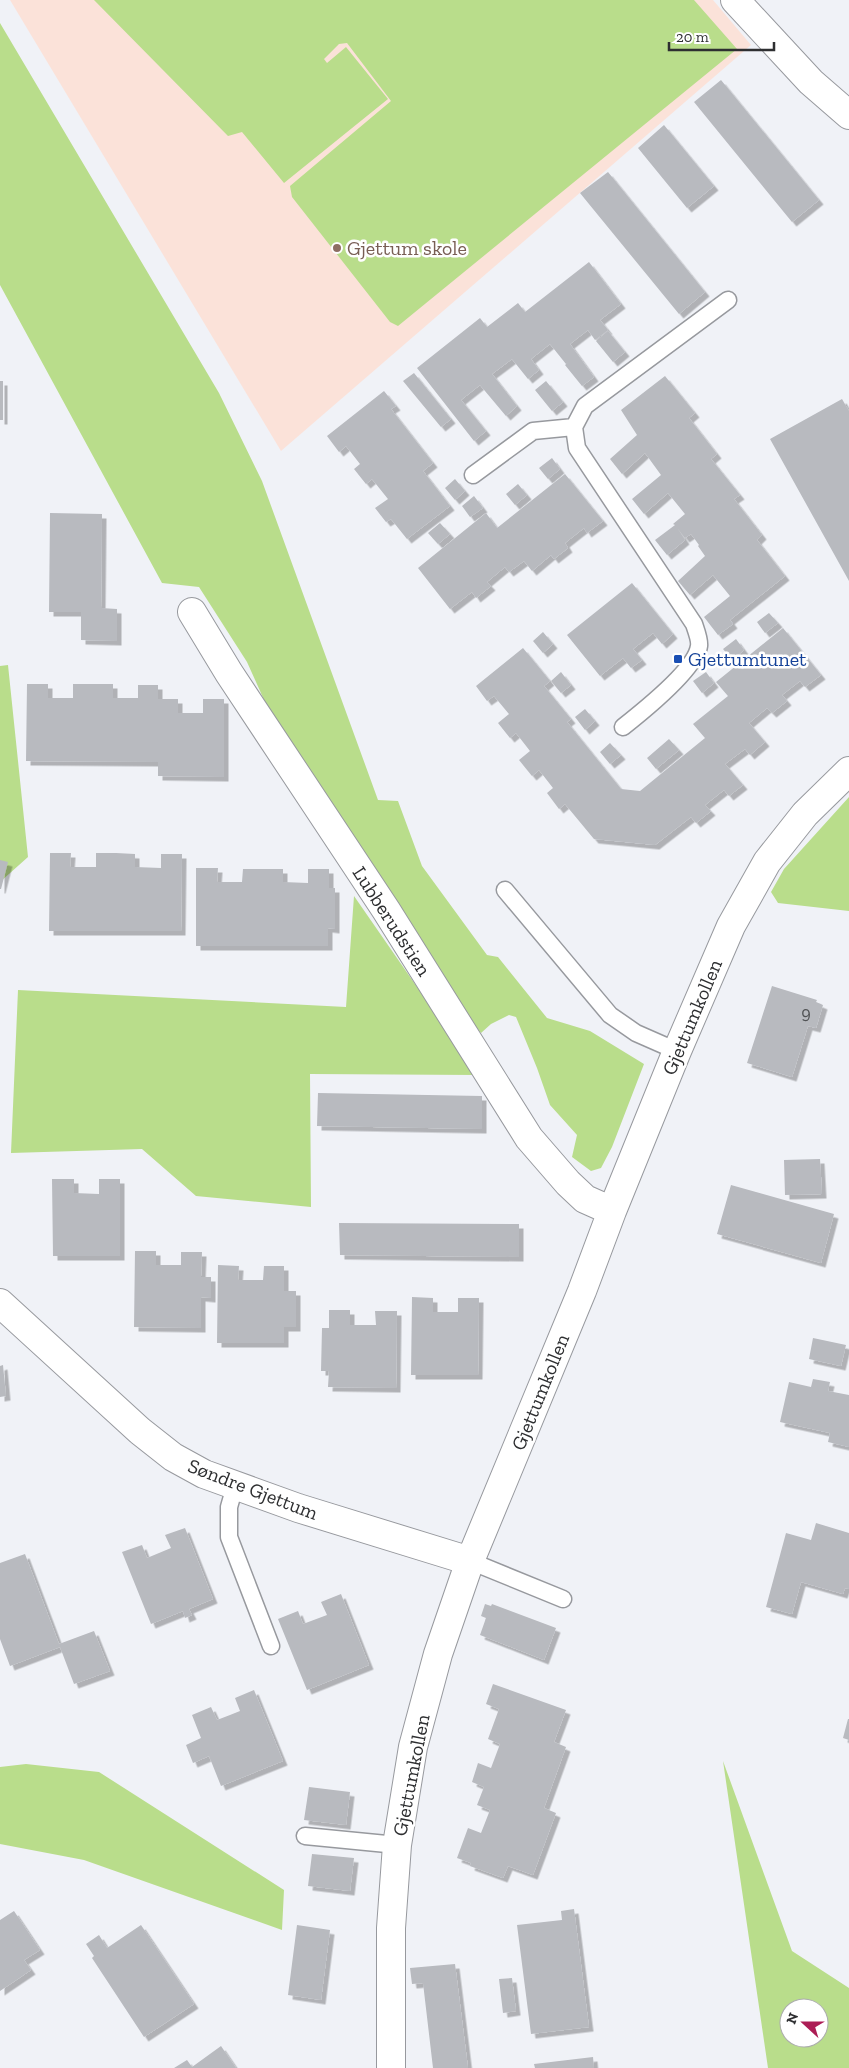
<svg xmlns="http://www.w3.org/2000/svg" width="849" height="2068" viewBox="0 0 849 2068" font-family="'Zilla Slab',serif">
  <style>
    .education { fill: #fbe2d9 }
    .green { fill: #b9dd8b; fill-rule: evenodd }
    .building { fill: #b8babf; filter: url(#shadow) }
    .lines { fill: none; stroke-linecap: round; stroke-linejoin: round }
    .lane-casing { stroke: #97999e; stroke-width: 19 }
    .street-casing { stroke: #97999e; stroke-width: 30 }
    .lane { stroke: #fff; stroke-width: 16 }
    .street { stroke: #fff; stroke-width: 28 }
    .education-dot { fill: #8d6e63; stroke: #fff; stroke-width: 2 }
    .transit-dot { fill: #1a4fb4; stroke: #fff; stroke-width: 2 }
    .labels { text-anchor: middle; stroke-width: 5; stroke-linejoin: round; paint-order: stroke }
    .number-label { font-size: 18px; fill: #505254 }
    .education-label { font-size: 20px; fill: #785e54; stroke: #fff; text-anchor: start }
    .transit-label { font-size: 20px; fill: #164399; stroke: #fff; text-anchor: start }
    .street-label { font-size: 20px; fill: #2e2f31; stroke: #fff }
  </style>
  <defs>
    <filter id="shadow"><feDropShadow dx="4.5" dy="4.5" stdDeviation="0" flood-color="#0004"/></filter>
  </defs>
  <rect width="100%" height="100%" fill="#f0f2f7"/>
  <path class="education" d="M10 0H713L751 45 281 451Z"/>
  <path class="green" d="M94 0H694L737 49 398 326 390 322 292 197 290 186 391 101 347 43 339 44 324 59 327 63 346 47 388 99 284 183 242 132 228 136Z
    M0 23 219 393 262 481 378 800 398 801 422 866 487 955 498 957 547 1018 590 1031 644 1064 612 1147 601 1168 591 1171 572 1157 577 1135 550 1105 537 1068 516 1017 509 1015 491 1024 481 1033 473 1023 269 711 247 662 199 587 162 583 0 285Z
    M8 665 28 857 0 882V666Z
    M849 797V911L778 903 771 892 784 869Z
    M354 896 478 1075 310 1074 311 1207 196 1196 142 1149 11 1153 18 990 346 1007Z
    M723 1761 792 1951 849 1988V2068H768ZM789 2008H819V2038H789Z
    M26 1764 99 1772 284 1890 282 1930 84 1860 0 1844V1767Z"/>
  <path class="building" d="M721 80 819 200 792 222 694 102Z
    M664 125 714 186 687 208 638 148Z
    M608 172 705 292 679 314 580 193Z
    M589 262 621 304 600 320 608 330 595 340 588 330 570 344 594 377 582 386 565 365 570 361 566 364 550 344 531 359 539 370 528 379 512 359 492 374 517 406 506 416 480 385 461 400 486 431 474 441 417 368 480 318 487 327 518 303 525 312Z
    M608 331 625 352 613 362 596 341Z
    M414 373 451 419 441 427 403 381Z
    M665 376 695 413 689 418 717 454 711 459 740 495 734 499 762 535 757 540 785 576 730 620 733 624 718 635 704 617 730 596 713 575 690 595 678 581 705 556 698 546 699 545 691 534 685 538 678 529 685 540 667 555 655 540 675 525 673 524 685 514 668 493 644 514 632 499 661 475 645 453 622 474 610 459 637 435 621 410Z
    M0 381H3V420H0Z
    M546 381 563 402 552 411 535 390Z
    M384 391 396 406 391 409 433 463 423 471 450 506 407 539 391 519 386 522 375 508 388 499 372 479 366 484 354 469 360 464 346 446 339 452 327 436Z
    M842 399 849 411V581L770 439Z
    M552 458 560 469 548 479 539 468Z
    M565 474 603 521 587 533 584 528 565 543 568 548 554 559 551 555 532 571 524 561 509 572 505 567 487 582 491 586 476 598 472 592 450 609 418 568 486 513 497 528Z
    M455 479 465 491 455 500 445 488Z
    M518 484 527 495 515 505 506 494Z
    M474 496 483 508 470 517 462 506Z
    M50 513 102 514 101 608 117 609V641L81 640V612H49Z
    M440 523 450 534 438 544 428 533Z
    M632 583 673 634 662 644 653 633 633 649 642 660 631 668 623 658 600 676 567 635Z
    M769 613 778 623 765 633 757 622Z
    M783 628 821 675 805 687 800 681 782 695 787 701 772 713 767 708 749 723 765 742 750 755 745 749 725 764 743 785 729 796 724 790 705 805 711 811 696 823 691 817 655 845 594 839 565 804 559 809 547 793 553 788 539 770 532 776 519 760 530 751 516 733 510 738 498 723 509 714 494 696 487 701 476 686 523 648 550 681 544 686 571 719 567 722 621 789 640 791 705 738 693 724 728 696 716 682Z
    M543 632 553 644 543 653 533 641Z
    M736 639 744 650 732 660 723 649Z
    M561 672 571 685 561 693 551 681Z
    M706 672 714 683 702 693 693 681Z
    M27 684H48V698H73V684H113V698H138V685H158V699H178V713H203V699H224V777L158 776V762L26 761Z
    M585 709 595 721 585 730 575 717Z
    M669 739 679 750 656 769 647 758Z
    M610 743 621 755 610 764 600 752Z
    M50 853H71L70 867H96V853H116L135 854V867L161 868V854H182L181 931H49Z
    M0 860 8 862 1 889H0Z
    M196 868H218L217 882H242L243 869H283V882L308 883V869H329V888H335V929L328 928V946H196Z
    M772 986 817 1000 816 1002 823 1005 816 1028 808 1026 792 1077 747 1063Z
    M318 1093 482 1096V1129L317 1126Z
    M820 1159 822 1194 785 1195 784 1160Z
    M52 1179H74V1193L99 1194V1179H120V1256H53Z
    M731 1185 834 1214 821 1263 717 1234Z
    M339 1223 519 1224V1257L340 1255Z
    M135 1251H156V1265H181V1252H202L201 1277H211V1298L201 1297V1328L134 1327Z
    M218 1265 239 1266 238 1280H263L264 1266H284V1291H296V1327H284V1343H217Z
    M412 1297 433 1298V1312H458V1298H479L478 1375H411Z
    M329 1310H350V1325H376L375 1311H397L396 1388 328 1387 329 1371H321L322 1328H329Z
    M813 1338 846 1345 841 1366 809 1359Z
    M3 1365 6 1396 0 1397V1366Z
    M813 1379 830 1382 828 1391 849 1395V1447L828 1442 830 1433 780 1422 789 1382 811 1387Z
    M816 1523 849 1533V1589L845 1588 843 1594 801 1582 792 1614 766 1607 786 1533 811 1540Z
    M185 1528 213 1599 189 1609 192 1615 185 1618 183 1611 151 1624 122 1552 142 1545 147 1558 171 1548 165 1535Z
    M25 1554 59 1644 94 1631 110 1671 74 1684 60 1647 10 1666 0 1639V1563Z
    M341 1594 369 1665 307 1690 278 1619 298 1611 303 1624 327 1615 321 1602Z
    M485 1604 491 1606 492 1604 556 1628 544 1660 480 1635 486 1618 481 1616Z
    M493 1684 566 1710 554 1742 566 1747 544 1808 556 1813 533 1875 508 1866 503 1878 470 1866 471 1863 457 1858 468 1828 481 1833 490 1810 477 1805 484 1787 472 1782 478 1763 491 1768 500 1744 488 1739 499 1709 486 1704Z
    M254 1690 283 1761 221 1786 209 1756 193 1763 186 1745 201 1738 192 1715 211 1707 217 1720 230 1715 240 1711 235 1698Z
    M848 1719H849V1740L843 1738Z
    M309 1787 350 1792 346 1825 304 1820Z
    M312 1854 354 1858 350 1891 308 1886Z
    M574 1909 589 2027 531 2034 517 1925 562 1920 561 1911Z
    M14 1911 40 1950 24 1960 31 1970 0 1991V1920Z
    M141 1925 194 2004 144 2037 92 1958 94 1956 86 1944 99 1935 107 1948Z
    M297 1925 330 1930 321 2000 288 1995Z
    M455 1964 468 2068H433L423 1983 412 1984 410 1968Z
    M512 1978 516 2011 503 2013 499 1979Z
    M221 2046 236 2068H174L187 2060 192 2067Z
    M593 2057 594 2068H535L534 2064Z"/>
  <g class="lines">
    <defs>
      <path id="lane" d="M473 475 533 431 574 427
        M623 727C642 712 696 669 699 646 700 640 696 630 694 624L577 448 574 427 585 406 728 300
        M505 890 610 1015 636 1033 677 1051
        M235 1486 229 1507V1537L271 1646
        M470 1561 563 1599
        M305 1836 397 1845"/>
      <path id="street" d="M735 0 811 82 849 115
        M192 612 229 673 386 910 529 1138 568 1183 585 1199 612 1211
        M0 1303 140 1431 173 1457 204 1474 298 1508 470 1561
        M391 2068V1928L397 1845 413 1747 438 1654 470 1561 582 1291 612 1211 677 1051 731 926 767 862 805 814 849 771"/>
    </defs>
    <use href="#lane" class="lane-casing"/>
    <use href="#street" class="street-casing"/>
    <use href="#lane" class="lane"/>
    <use href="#street" class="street"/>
  </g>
  <circle class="education-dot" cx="337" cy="248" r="5"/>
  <rect class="transit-dot" x="673" y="654" width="10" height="10" rx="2.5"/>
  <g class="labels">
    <g class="number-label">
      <text x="806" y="1019">9</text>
    </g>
    <g class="education-label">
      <text x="347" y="255">Gjettum skole</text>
    </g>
    <g class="transit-label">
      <text x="688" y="666">Gjettumtunet</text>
    </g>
    <g class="street-label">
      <text transform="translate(392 921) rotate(57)" y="7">Lubberudstien</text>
      <text transform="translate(692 1017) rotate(-67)" y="7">Gjettumkollen</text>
      <text transform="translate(540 1392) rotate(-68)" y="7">Gjettumkollen</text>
      <text transform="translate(253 1489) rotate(21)" y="7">Søndre Gjettum</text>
      <text transform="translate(411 1775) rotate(-79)" y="7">Gjettumkollen</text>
    </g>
  </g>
  <g transform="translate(804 2023) rotate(291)"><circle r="24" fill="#ffffff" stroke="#abacad"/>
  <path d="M0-4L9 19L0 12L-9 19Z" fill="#ac1d55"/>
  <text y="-8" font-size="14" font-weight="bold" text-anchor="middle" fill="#2e2f31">N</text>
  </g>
  <path d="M669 42v8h105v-8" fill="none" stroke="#2e2f31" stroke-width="2.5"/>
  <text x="676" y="42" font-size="15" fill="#2e2f31" stroke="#ffffff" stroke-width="4" paint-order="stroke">20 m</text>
</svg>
